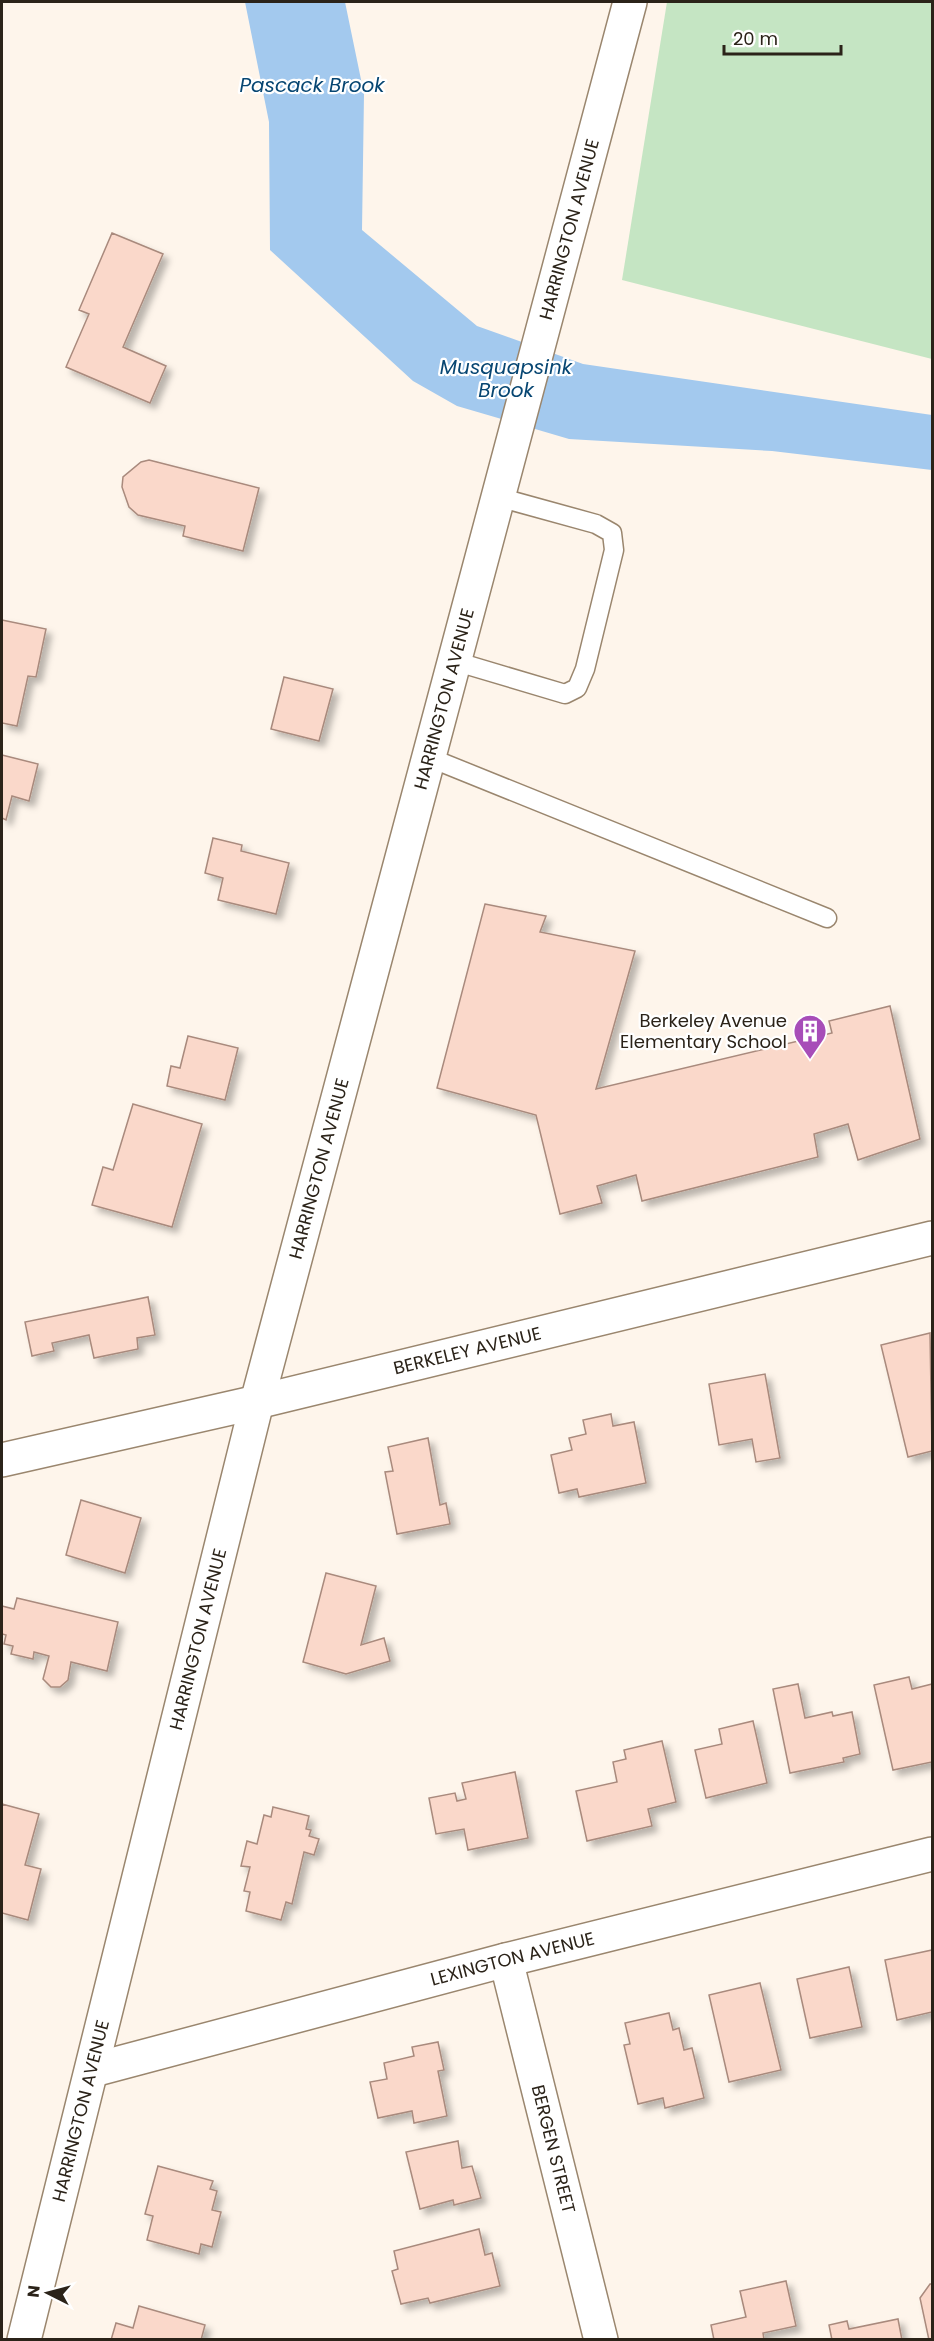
<svg xmlns="http://www.w3.org/2000/svg" width="934" height="2341" viewBox="0 0 934 2341" font-family="Poppins,sans-serif">
  <style>
    .green { fill: #c5e5c3 }
    .water { fill: #a3c9ee }
    .building { fill: #fad8ca; stroke: #a98a7d; stroke-width: 1.5; filter: url(#shadow) }
    .lines { fill: none; stroke-linecap: round; stroke-linejoin: round }
    .service-casing { stroke: #9a866e; stroke-width: 21 }
    .minor-casing { stroke: #9a866e; stroke-width: 36 }
    .tertiary-casing { stroke: #9a866e; stroke-width: 36 }
    .service { stroke: #fff; stroke-width: 18 }
    .minor { stroke: #fff; stroke-width: 33 }
    .tertiary { stroke: #fff; stroke-width: 33 }
    .labels { text-anchor: middle; stroke-width: 4.5; stroke-linejoin: round; paint-order: stroke }
    .street-label { font-size: 18px; fill: #2b2319; stroke: #fff }
    .poi-label { font-size: 18px; fill: #2b2319; stroke: #fff; text-anchor: end }
    .water-label { font-size: 20px; font-style: italic; fill: #074672; stroke: #fff }
  </style>
  <defs>
    <filter id="shadow"><feDropShadow dx="5.5" dy="5.5" stdDeviation="3" flood-color="#0004"/></filter>
  </defs>
  <rect width="100%" height="100%" fill="#fef5eb"/>
  <path class="green" d="M667 2H932V359L622 280Z"/>
  <path class="water" d="M245 2H345L364 94 362 230 477 326 583 364 932 415V470L772 451 569 439 457 406 413 381 270 250 269 122Z"/>
  <path class="building" d="M112 233 163 254 123 347 166 366 150 403 66 367 89 314 79 310Z
    M149 460 259 488 243 551 183 536 185 526 138 515 129 507 122 487 123 477 141 462Z
    M2 620 46 629 36 677 28 676 17 726 2 723Z
    M284 677 333 689 319 741 271 729Z
    M2 755 38 764 29 801 12 796 6 820 2 818Z
    M213 838 242 845 241 851 289 863 276 914 218 900 223 878 205 873Z
    M485 904 546 916 540 932 635 951 596 1089 832 1033 829 1021 890 1006 920 1139 858 1160 848 1124 814 1134 818 1157 642 1201 636 1175 597 1186 602 1203 560 1214 536 1115 437 1088Z
    M188 1036 238 1048 225 1100 167 1086 171 1066 180 1068Z
    M133 1104 202 1124 172 1227 92 1205 103 1167 113 1170Z
    M148 1297 155 1335 137 1338 138 1349 94 1358 89 1335 52 1343 54 1351 32 1356 25 1322Z
    M930 1333 932 1451 908 1457 881 1345Z
    M765 1374 780 1458 756 1462 752 1439 719 1445 709 1384Z
    M611 1414 613 1426 634 1422 646 1483 579 1497 577 1489 559 1493 551 1455 572 1450 569 1438 586 1434 583 1420Z
    M428 1438 440 1505 446 1503 450 1524 397 1534 385 1472 393 1471 388 1447Z
    M81 1500 141 1518 125 1573 66 1555Z
    M326 1573 376 1586 361 1645 384 1638 390 1661 346 1674 303 1662Z
    M17 1598 118 1622 107 1671 71 1662 68 1680 60 1687H51L43 1679 49 1656 34 1652 33 1659 11 1654 13 1646 4 1644 6 1635 2 1634V1606L14 1609Z
    M909 1677 912 1689 932 1684V1762L893 1770 874 1685Z
    M798 1684 805 1718 832 1712 833 1716 852 1712 860 1754 843 1758 844 1762 790 1773 773 1689Z
    M753 1721 767 1783 706 1798 695 1750 722 1744 719 1729Z
    M662 1741 676 1802 648 1809 652 1826 587 1841 576 1791 617 1782 613 1762 626 1759 624 1750Z
    M515 1772 528 1838 468 1850 464 1829 436 1834 429 1798 455 1793 457 1801 466 1799 462 1783Z
    M2 1804 39 1814 25 1865 41 1869 28 1920 2 1913Z
    M273 1807 309 1816 306 1829 311 1830 309 1836 319 1839 314 1855 304 1852 292 1904 286 1902 281 1920 246 1911 250 1892 244 1891 250 1867 241 1866 247 1841 257 1844 264 1815 271 1817Z
    M932 1950V2012L897 2020 885 1960Z
    M849 1967 862 2027 810 2038 797 1979Z
    M760 1983 781 2070 729 2082 709 1995Z
    M669 2013 673 2030 679 2028 684 2050 692 2048 704 2098 665 2108 663 2098 638 2104 624 2045 630 2044 625 2023Z
    M438 2042 444 2070 438 2071 447 2116 414 2123 412 2111 378 2118 370 2082 387 2079 384 2063 414 2056 412 2047Z
    M458 2141 462 2168 472 2166 481 2198 454 2205 453 2200 420 2209 406 2152Z
    M158 2166 213 2181 210 2189 217 2191 212 2210 221 2212 212 2247 201 2244 199 2254 147 2240 153 2216 145 2214Z
    M479 2229 485 2255 492 2253 500 2286 430 2303 428 2298 401 2304 392 2271 398 2269 394 2251Z
    M786 2281 796 2326 763 2333 764 2340H714L711 2325 746 2317 740 2291Z
    M930 2284H932V2340H929L920 2298Z
    M139 2306 205 2325 201 2340H111L116 2323 133 2328Z
    M898 2319 902 2340H832L829 2325 847 2321 849 2329Z"/>
  <g class="lines">
    <defs>
      <path id="service" d="M454 661 565 694 577 688 585 669 614 550 612 533 596 524 498 497
        M428 757 827 918"/>
      <g id="minor">
        <path id="s1" d="M2 1460 257 1402 932 1238"/>
        <path id="s2" d="M506 1960 601 2340"/>
        <path id="s3" d="M93 2070 506 1960 932 1854"/>
      </g>
      <g id="tertiary">
        <path id="s4" d="M24 2340 257 1402 630 2"/>
      </g>
    </defs>
    <use href="#service" class="service-casing"/>
    <use href="#minor" class="minor-casing"/>
    <use href="#tertiary" class="tertiary-casing"/>
    <use href="#service" class="service"/>
    <use href="#minor" class="minor"/>
    <use href="#tertiary" class="tertiary"/>
  </g>
  <defs>
    <symbol id="building-pin" viewBox="-11 -11 22 30"><path d="M0 17L-7.5 6A9.5 9.5 0 1 1 7.5 6Z" fill="#a74db8" stroke="#fff"/><path d="M-4-6H4V6H1V3H-1V6H-4ZM-2.5-4.3h1.7v1.8h-1.7ZM.8-4.3h1.7v1.8H.8ZM-2.5-1h1.7V.8h-1.7ZM.8-1h1.7V.8H.8Z" fill="#fff"/></symbol>
  </defs>
  <g fill-rule="evenodd">
    <use href="#building-pin" x="791" y="1012" width="38" height="52"/>
  </g>
  <g class="labels">
    <g class="street-label">
      <text dy="6" stroke="none"><textPath href="#s4" startOffset="2180">HARRINGTON AVENUE</textPath></text>
      <text dy="6" stroke="none"><textPath href="#s4" startOffset="1694">HARRINGTON AVENUE</textPath></text>
      <text dy="6" stroke="none"><textPath href="#s4" startOffset="1208">HARRINGTON AVENUE</textPath></text>
      <text dy="6" stroke="none"><textPath href="#s1" startOffset="478">BERKELEY AVENUE</textPath></text>
      <text dy="6" stroke="none"><textPath href="#s4" startOffset="722">HARRINGTON AVENUE</textPath></text>
      <text dy="6" stroke="none"><textPath href="#s3" startOffset="434">LEXINGTON AVENUE</textPath></text>
      <text dy="6" stroke="none"><textPath href="#s4" startOffset="236">HARRINGTON AVENUE</textPath></text>
      <text dy="6" stroke="none"><textPath href="#s2" startOffset="195">BERGEN STREET</textPath></text>
    </g>
    <g class="poi-label">
      <text x="787" y="1027">Berkeley Avenue<tspan x="787" dy="21">Elementary School</tspan></text>
    </g>
    <g class="water-label">
      <text x="312" y="92">Pascack Brook</text>
      <text x="506" y="374">Musquapsink<tspan x="506" dy="23">Brook</tspan></text>
    </g>
  </g>
  <rect width="934" height="2341" fill="none" stroke="#2b2319" stroke-width="6"/>
  <g transform="translate(48 2293) rotate(276)" stroke="#ffffff" stroke-width="4.5" paint-order="stroke">
  <path d="M0-4.5L10 22L0 15L-10 22Z" fill="#2b2319"/>
  <text y="-9" font-size="16" font-weight="bold" text-anchor="middle" fill="#2b2319">N</text>
  </g>
  <path d="M724 45v9h117v-9" fill="none" stroke="#2b2319" stroke-width="3"/>
  <text x="733" y="45" font-size="18" fill="#2b2319" stroke="#ffffff" stroke-width="4.5" paint-order="stroke">20 m</text>
</svg>
